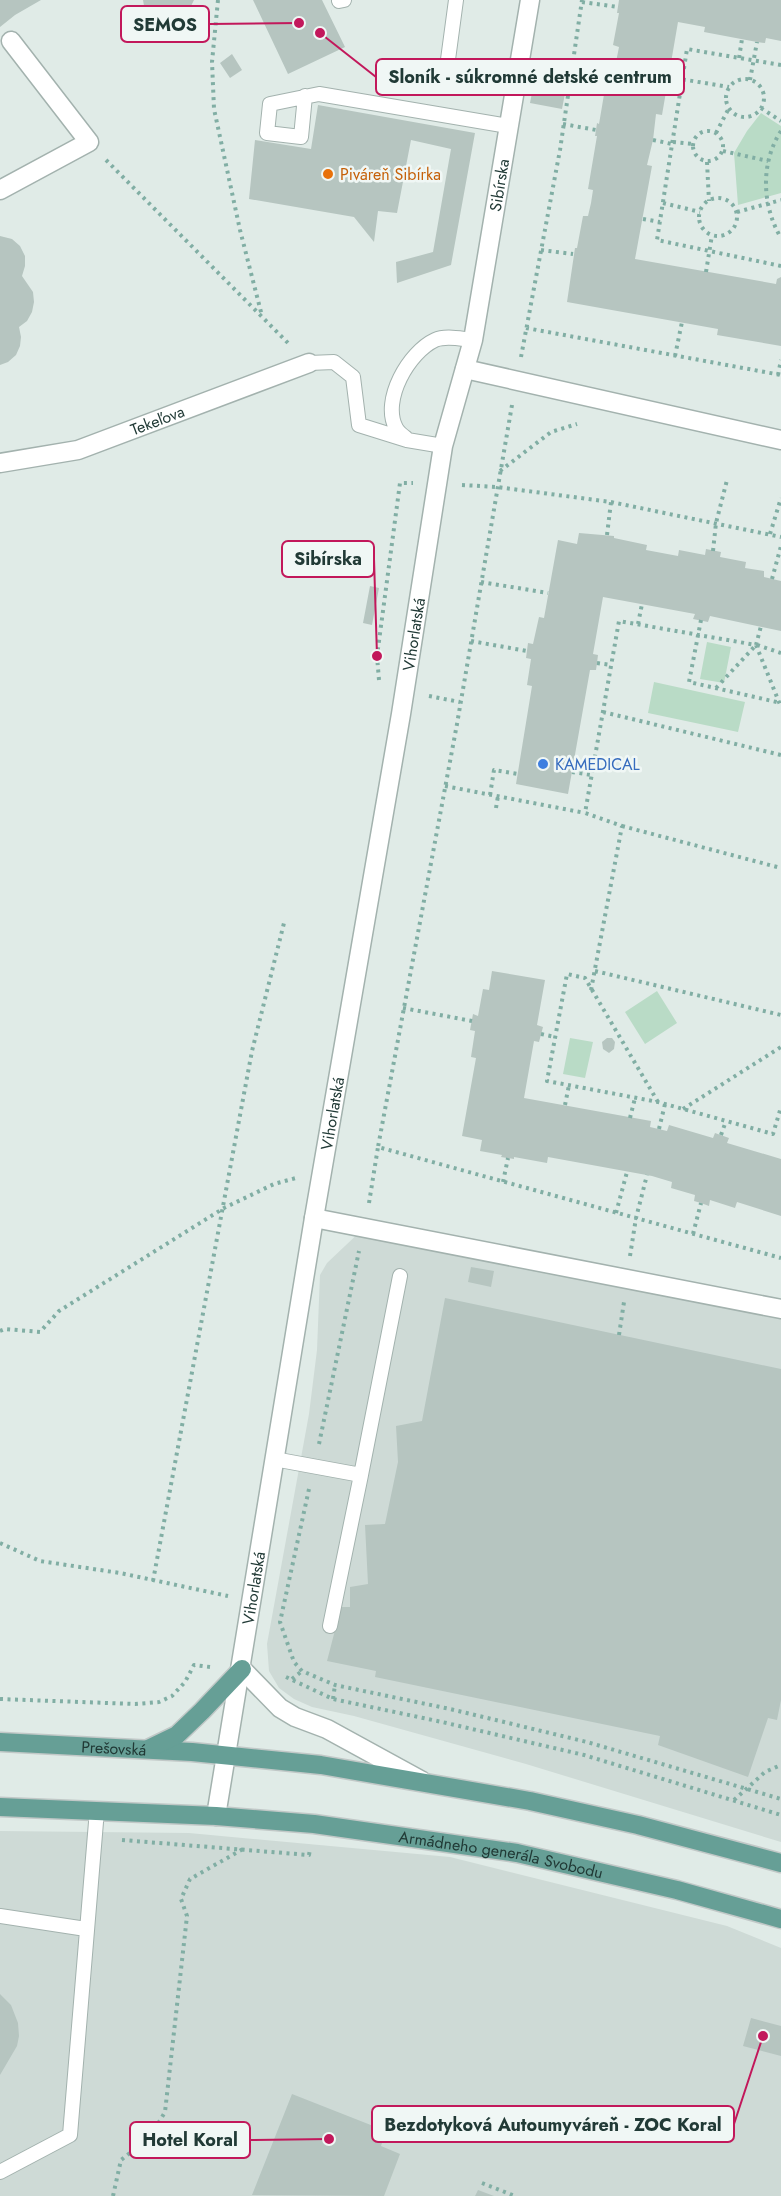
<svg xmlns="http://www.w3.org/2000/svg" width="781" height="2196" viewBox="0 0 781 2196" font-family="Jost,sans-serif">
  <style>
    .built { fill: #cedad6 }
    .green { fill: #b9dbc6 }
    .building { fill: #b6c5c0 }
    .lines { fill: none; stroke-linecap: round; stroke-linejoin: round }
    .service-casing { stroke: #a3b2ae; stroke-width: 16 }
    .minor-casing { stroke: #a3b2ae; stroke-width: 21 }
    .primary-casing { stroke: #c1c8c7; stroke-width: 21 }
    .path { stroke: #81aea4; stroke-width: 4; stroke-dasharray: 3 4.5; stroke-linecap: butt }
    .service { stroke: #fff; stroke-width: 14 }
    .minor { stroke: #fff; stroke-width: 18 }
    .primary { stroke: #669f96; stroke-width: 18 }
    .food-dot { fill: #e8710a; stroke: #f0f7f5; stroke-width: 2 }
    .shop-dot { fill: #3f7fe0; stroke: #f0f7f5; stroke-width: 2 }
    .labels { text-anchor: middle; stroke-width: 5; stroke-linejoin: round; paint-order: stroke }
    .food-label { font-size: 16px; fill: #c56008; stroke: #f0f7f5; text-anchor: start }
    .street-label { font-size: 16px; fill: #213a36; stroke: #f0f7f5 }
    .shop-label { font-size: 16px; fill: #366cbe; stroke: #f0f7f5; text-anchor: start }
    .leader { fill: none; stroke: #c2185b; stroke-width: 2 }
    .callout-dot { fill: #c2185b; stroke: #f0f7f5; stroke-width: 2 }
    .callout { fill: #f0f7f5; stroke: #c2185b; stroke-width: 2 }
    .callout-label { font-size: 18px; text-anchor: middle; font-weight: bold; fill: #213a36 }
  </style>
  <rect width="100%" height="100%" fill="#e0ebe7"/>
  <path class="built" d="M364 1228 781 1309V1842L526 1764 354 1716 312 1707 294 1699 279 1688 269 1671 267 1644 309 1414 317 1350 320 1275 327 1263Z
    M0 1831 189 1833 450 1857 727 1926 781 1948V2196H0Z"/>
  <path class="green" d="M761 113 781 126V193L738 205 734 153 747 131Z
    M707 642 731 647 724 683 700 679Z
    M654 682 745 702 738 732 648 713Z
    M657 991 677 1023 645 1044 625 1012Z
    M570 1038 593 1042 585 1078 563 1074Z"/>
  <path class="building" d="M0 0H41L15 15 0 27Z
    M143 0H194L188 12 174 20 166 21 156 18 144 6Z
    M253 0H322L345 47 288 74Z
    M619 0H781V41L766 38 765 43 757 42 704 32 705 27 678 22 662 115 656 114 653 140 647 165 652 166 635 259 776 284 777 279 781 277V346L717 335 718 329 567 302 575 248H577L583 216H588L591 203 593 190 588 189 597 136H595L596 130 597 123 599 124 608 71 614 72 619 47 613 45 619 13H617Z
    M232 54 242 70 230 78 220 63Z
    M536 72 568 78 562 109 530 103Z
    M318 105 475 133 451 265 397 283 396 262 433 252 451 149 411 140 397 213 378 211 374 242 354 217 249 199 255 140 311 149Z
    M0 236 12 239 20 246 25 256V266L22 276 33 292 34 302 32 312 27 321 19 327 21 337 20 346 16 355 8 362 0 365Z
    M579 533 614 536V538L647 545 646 550 678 556 679 550 705 555 706 549 721 552 720 557 746 562 745 568 764 571V577L781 581V631L710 616 708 622 693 619 695 614 603 597 593 654 598 655 597 663 596 670H590L568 794 516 784 532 686 527 685 531 659 526 658 528 643 533 644 539 617 544 618 558 540 577 544Z
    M370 586 379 588 372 625 363 623Z
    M492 971 545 980 537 1025 543 1027 539 1042 534 1041 524 1098 651 1121 650 1127 667 1131 669 1125 713 1138 715 1133 729 1138 727 1143 781 1159V1216L737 1202 735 1208 710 1200 709 1206 701 1203 694 1201 695 1195 671 1188 672 1182 652 1176 548 1157 547 1163 514 1157V1159L501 1157 502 1155 480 1151 482 1140 462 1136 476 1058 471 1057 475 1031 470 1030 473 1014 478 1016 483 989 489 990Z
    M607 1038H612L615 1042 614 1049 609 1053 603 1049 602 1042Z
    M471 1267 494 1271 491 1287 468 1282Z
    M445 1298 781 1369V1700L777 1720 768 1718 748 1777 658 1745 660 1736 375 1677 376 1671 327 1661 341 1607H350V1587L368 1584 365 1525 385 1524 398 1462 396 1426 422 1421Z
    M0 1994 11 2005 18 2023 19 2036 17 2046 0 2075Z
    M751 2018 781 2026V2056L743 2046Z
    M292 2094 386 2131 381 2146 400 2154 384 2196 252 2195Z
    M478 2190 494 2196H475Z"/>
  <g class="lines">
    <defs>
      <path id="service" d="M339 1 344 0
        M447 67 456 0
        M305 96 301 137 267 133 270 104 319 94 508 126
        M309 363 334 362 353 377 359 425 407 440 443 446
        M406 438C402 435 398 432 396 428 381 400 409 352 435 340 446 335 461 339 473 340
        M274 1459 361 1475 400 1276
        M330 1626 361 1475
        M0 1916 86 1929
        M0 2172 70 2135 97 1810"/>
      <g id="minor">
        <path d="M0 190 89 142 11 41"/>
        <path d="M465 369 781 440"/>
        <path id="s1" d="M0 463 78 450 309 363"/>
        <path d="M314 1218 781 1309"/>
        <path d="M242 1669 280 1708 295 1717 327 1729 422 1781"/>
        <path id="s2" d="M216 1816 314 1218 401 714 443 446 473 340 530 0"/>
      </g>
      <g id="primary">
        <path id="s3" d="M0 1742 192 1752 321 1765 530 1801 638 1825 781 1863"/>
        <path d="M148 1749 177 1735 202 1711 242 1669"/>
        <path id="s4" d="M0 1807 216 1816 314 1824 517 1853 677 1890 781 1919"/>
      </g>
    </defs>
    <use href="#service" class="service-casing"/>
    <use href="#minor" class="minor-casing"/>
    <use href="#primary" class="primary-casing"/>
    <path class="path" d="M218 0 212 62 214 109 240 230 262 316
      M582 2 618 7
      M739 58 742 39
      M781 65 687 49 657 240 781 266
      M668 77 729 87
      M726 98a19 19 0 1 1 38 0a19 19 0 1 1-38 0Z
      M750 80 757 42
      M761 108 781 121
      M563 124 596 130
      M693 146a15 15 0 1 1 30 0a15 15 0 1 1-30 0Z
      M781 131C760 163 762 206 781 238
      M716 133 729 108
      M653 140 672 144
      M673 142 693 144
      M723 151 768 161
      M106 160 289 344
      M707 162 709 201
      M699 217a19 19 0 1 1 38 0a19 19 0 1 1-38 0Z
      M663 203 700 212
      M737 212 781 200
      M643 219 660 222
      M541 250 573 254
      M706 272 712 235
      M526 328 781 375
      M675 356 682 322
      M521 357 560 150 582 0
      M778 375 781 360
      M512 405 457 724 378 1147 781 1258
      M500 471 551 432 577 424
      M462 485 497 487 611 502 781 537
      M770 534 781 498
      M607 535 611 502
      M713 551 716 523 727 480
      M772 579 781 546
      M481 582 548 593
      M701 620 689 682 781 703
      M638 624 642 604
      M471 641 527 651
      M756 645 781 707
      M757 645 781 653
      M597 663 611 665
      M379 680 377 656 400 483H413
      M716 688 755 646
      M429 696 460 702
      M603 712 781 755
      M572 772 592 775
      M445 786 585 813
      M490 795 494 770 518 774
      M496 808 498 796
      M622 826 781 868
      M595 971 781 1015
      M591 990 622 826 585 813 619 621 756 645 761 626
      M403 1008 472 1021
      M541 1034 555 1037
      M658 1102 585 978 567 974 547 1081 658 1102 773 1134 781 1107
      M565 1105 569 1085
      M683 1109 781 1047
      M630 1118 635 1098
      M659 1129 665 1104
      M721 1135 726 1121
      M503 1182 508 1158
      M369 1203 378 1147
      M616 1213 627 1172
      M693 1234 701 1203
      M630 1256 636 1218 647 1175
      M0 1331 5 1329 40 1332 59 1311 224 1208 274 1184 296 1178
      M619 1335 624 1302
      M319 1444 359 1251
      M309 1489 280 1622 294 1662 302 1671 335 1685 450 1709 587 1742 781 1799
      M0 1543 40 1561 120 1573 228 1596
      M153 1581 252 1051 284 923
      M286 1677 333 1699 442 1722 584 1755 781 1815
      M292 1679 302 1671
      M0 1699 135 1704 159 1702 172 1696 185 1682 194 1665 210 1667
      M333 1699 335 1685
      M734 1800 765 1772 781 1765
      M122 1840 309 1855 310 1849
      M482 2183 515 2196
      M113 2196 121 2160 150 2137 165 2112 187 1916 181 1899 190 1879 243 1849"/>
    <use href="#service" class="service"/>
    <use href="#minor" class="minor"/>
    <use href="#primary" class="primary"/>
  </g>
  <circle class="food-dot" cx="328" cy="174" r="6"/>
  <circle class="shop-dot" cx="543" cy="764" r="6"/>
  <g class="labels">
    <g class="food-label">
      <text x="340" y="180">Piváreň Sibírka</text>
    </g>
    <g class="street-label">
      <text dy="6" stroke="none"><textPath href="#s2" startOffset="1656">Sibírska</textPath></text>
      <text dy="6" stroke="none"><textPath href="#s1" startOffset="164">Tekeľova</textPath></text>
      <text dy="6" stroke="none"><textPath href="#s2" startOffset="1198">Vihorlatská</textPath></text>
      <text dy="6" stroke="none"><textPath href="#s2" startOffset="712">Vihorlatská</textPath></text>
      <text dy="6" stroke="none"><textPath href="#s2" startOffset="231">Vihorlatská</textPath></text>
      <text dy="6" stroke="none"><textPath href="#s3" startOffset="114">Prešovská</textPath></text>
      <text dy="6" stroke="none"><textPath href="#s4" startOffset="504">Armádneho generála Svobodu</textPath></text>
    </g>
    <g class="shop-label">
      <text x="555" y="770">KAMEDICAL</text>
    </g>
  </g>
  <path class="leader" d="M299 23L209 24M320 33L376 77M377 656L374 559M763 2036L734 2124M329 2139L250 2140"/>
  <g class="callout-dot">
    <circle cx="299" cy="23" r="6"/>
    <circle cx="320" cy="33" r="6"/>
    <circle cx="377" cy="656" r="6"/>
    <circle cx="763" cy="2036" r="6"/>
    <circle cx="329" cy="2139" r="6"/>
  </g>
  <g class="callout">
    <rect x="121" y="6" width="88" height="36" rx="6"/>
    <rect x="376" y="59" width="308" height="36" rx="6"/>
    <rect x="282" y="541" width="92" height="36" rx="6"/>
    <rect x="372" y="2106" width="362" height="36" rx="6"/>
    <rect x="130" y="2122" width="120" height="36" rx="6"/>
  </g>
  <g class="callout-label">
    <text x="165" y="31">SEMOS</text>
    <text x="530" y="83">Sloník - súkromné detské centrum</text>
    <text x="328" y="565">Sibírska</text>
    <text x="553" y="2131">Bezdotyková Autoumyváreň - ZOC Koral</text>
    <text x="190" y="2146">Hotel Koral</text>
  </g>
</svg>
